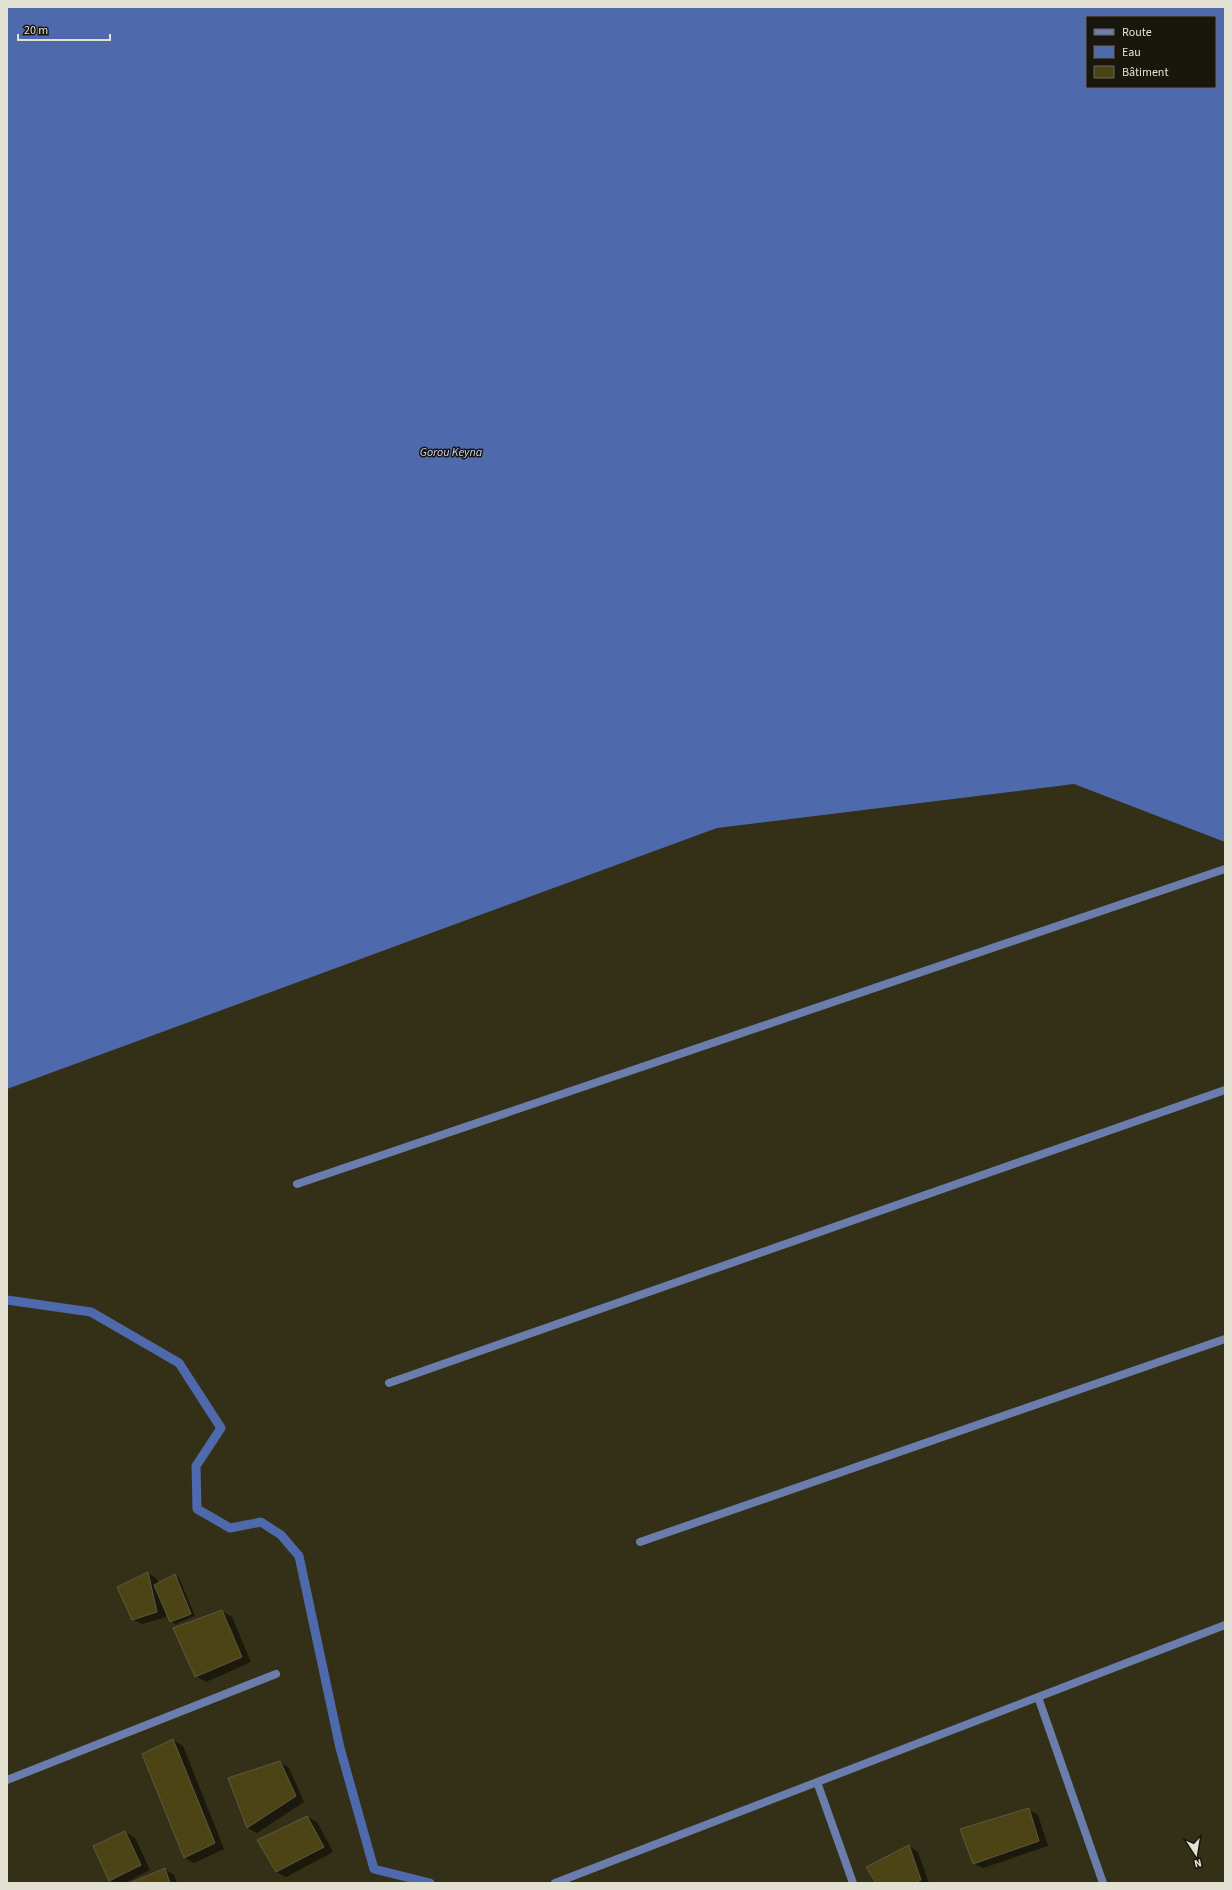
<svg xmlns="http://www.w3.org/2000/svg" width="1232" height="1890" viewBox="0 0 1232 1890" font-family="'Source Sans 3',sans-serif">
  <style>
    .water { fill: #4f69ad; fill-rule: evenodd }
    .shadow { fill: #0007 }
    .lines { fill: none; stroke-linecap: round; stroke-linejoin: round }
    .stream { stroke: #4f69ad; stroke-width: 9 }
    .building { fill: #4c4414; stroke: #5d593f }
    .street { stroke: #6a7dad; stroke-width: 8 }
    .labels { text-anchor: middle; stroke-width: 3; stroke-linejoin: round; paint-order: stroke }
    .water-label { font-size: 12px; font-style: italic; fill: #c5d6fd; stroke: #19170d }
  </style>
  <rect width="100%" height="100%" fill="#342f17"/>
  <path class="water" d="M7 7H1225V842L1074 784 717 828 7 1089ZM1087 17H1215V87H1087Z"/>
  <path class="shadow" d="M148 1573 157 1579 158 1583 175 1575 179 1578 195 1616 176 1624 171 1622 166 1609V1617L142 1624 132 1619Z
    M222 1611 232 1617 251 1662 206 1682 196 1676Z
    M173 1740 183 1746 224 1849 194 1863 185 1858 143 1754Z
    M280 1762 289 1768 304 1802 257 1833 248 1828 229 1779Z
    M1028 1809 1038 1815 1048 1846 983 1868 973 1863Z
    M307 1817 317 1822 333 1852 286 1877 276 1872Z
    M125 1832 135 1838 150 1870 125 1883H115L110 1880Z
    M909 1846 918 1852 929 1883H877Z
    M165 1869 174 1875 177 1883H171L168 1876H166L169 1883H133Z"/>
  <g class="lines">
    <path class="stream" d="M7 1300 91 1312 179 1363 221 1428 196 1466 197 1509 230 1528 261 1522 281 1535 299 1556 340 1748 374 1869 430 1883"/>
  </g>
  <path class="building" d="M148 1572 157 1612 132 1620 117 1587Z
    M175 1574 191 1614 170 1622 154 1585Z
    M222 1610 242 1657 195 1677 173 1628Z
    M173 1739 215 1843 184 1858 142 1754Z
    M280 1761 296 1796 247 1828 228 1778Z
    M1029 1808 1039 1841 973 1864 960 1829Z
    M307 1816 324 1847 276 1872 257 1840Z
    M125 1831 141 1865 109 1881 93 1846Z
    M909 1845 921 1880 914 1883H876L866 1867Z
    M165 1868 170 1883H130Z"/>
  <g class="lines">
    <path class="street" d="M297 1184 1225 869
      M389 1383 1225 1090
      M640 1542 1225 1339
      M1038 1697 1103 1883
      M7 1780 276 1674
      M817 1782 853 1883
      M555 1883 1225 1625"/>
  </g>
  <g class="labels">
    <g class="water-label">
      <text x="451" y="456">Gorou Keyna</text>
    </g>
  </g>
  <rect width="1232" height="1890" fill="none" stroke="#e3e1d2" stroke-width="16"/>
  <rect x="1086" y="16" width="130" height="72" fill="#19170d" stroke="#6a685c"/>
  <rect x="1094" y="29" width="20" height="6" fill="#6a7dad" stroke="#6a685c"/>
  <text x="1122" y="36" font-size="12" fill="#e3e1d2">Route</text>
  <rect x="1094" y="46" width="20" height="12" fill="#4f69ad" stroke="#6a685c"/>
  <text x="1122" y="56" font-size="12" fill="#e3e1d2">Eau</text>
  <rect x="1094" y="66" width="20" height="12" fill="#4c4414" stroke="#6a685c"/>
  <text x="1122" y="76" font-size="12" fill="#e3e1d2">Bâtiment</text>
  <g transform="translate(1196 1854) rotate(168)" stroke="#19170d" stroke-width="3" paint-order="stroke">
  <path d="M0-3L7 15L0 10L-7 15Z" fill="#e3e1d2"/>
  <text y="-6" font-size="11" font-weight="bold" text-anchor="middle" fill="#e3e1d2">N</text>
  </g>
  <path d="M18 34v6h92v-6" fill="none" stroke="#e3e1d2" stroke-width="2"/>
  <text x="24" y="34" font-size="12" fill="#e3e1d2" stroke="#19170d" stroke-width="3" paint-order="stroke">20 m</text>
</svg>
